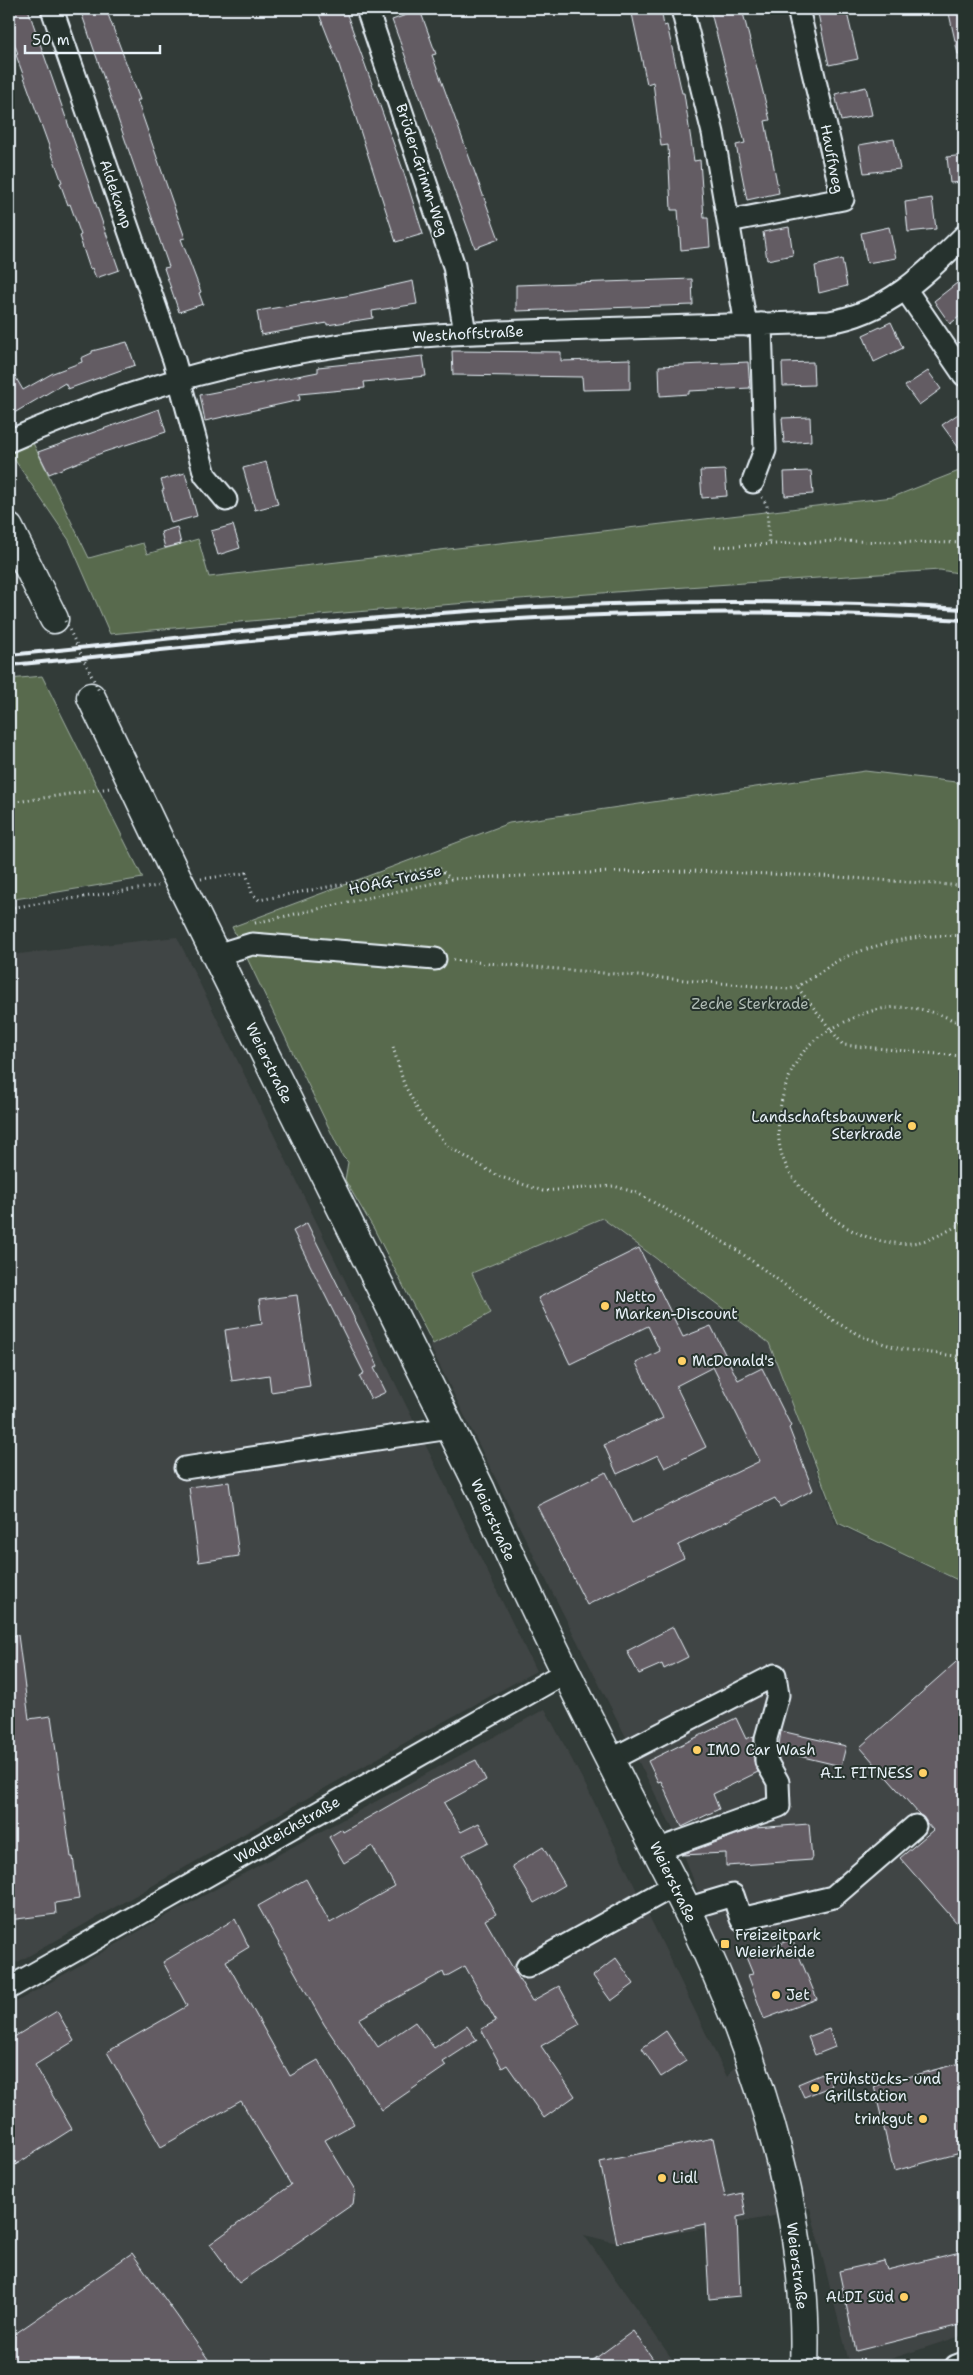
<svg xmlns="http://www.w3.org/2000/svg" width="973" height="2375" viewBox="0 0 973 2375" font-family="'Shantell Sans',sans-serif">
  <style>
    .built { fill: #414545 }
    .green { fill: #596b4e; stroke: #a0aea3 }
    .building { fill: #635c64; stroke: #e8f1f8 }
    .lines { fill: none; stroke-linecap: round; stroke-linejoin: round }
    .minor-casing { stroke: #e8f1f8; stroke-width: 25 }
    .major-casing { stroke: #e8f1f8; stroke-width: 31 }
    .path { stroke: #e8f1f8; stroke-width: 3; stroke-dasharray: 1 4; stroke-linecap: butt }
    .minor { stroke: #26332d; stroke-width: 21 }
    .major { stroke: #26332d; stroke-width: 28 }
    .rail { stroke: #e8f1f8; stroke-width: 4 }
    .major-bridge-casing { stroke: #e8f1f8; stroke-width: 31; stroke-linecap: butt }
    .path-bridge { stroke: #e8f1f8; stroke-width: 3; stroke-dasharray: 1 4; stroke-linecap: butt }
    .major-bridge { stroke: #26332d; stroke-width: 28 }
    .poi-dot { fill: #ffd166; stroke: #26332d; stroke-width: 2 }
    .labels { text-anchor: middle; stroke-width: 4; stroke-linejoin: round; paint-order: stroke }
    .street-label { font-size: 15px; fill: #e8f1f8; stroke: #26332d }
    .park-label { font-size: 15px; fill: #afbbb4; stroke: #26332d }
    .poi-label { font-size: 15px; fill: #e8f1f8; stroke: #26332d; text-anchor: start }
  </style>
  <rect width="100%" height="100%" fill="#323b38"/>
  <filter id="ink" filterUnits="userSpaceOnUse"><feTurbulence type="fractalNoise" baseFrequency=".02" numOctaves="2"/><feDisplacementMap in="SourceGraphic" scale="10" xChannelSelector="R" yChannelSelector="G"/><feConvolveMatrix kernelMatrix="1 2 1 2 8 2 1 2 1" color-interpolation-filters="sRGB"/></filter>
  <g filter="url(#ink)">
    <path class="built" d="M177 937 536 1671 408 1741 9 1967V955Z
      M602 1218 769 1343 836 1524 964 1584V1987L957 1993 964 2021V2335L872 2365 848 2358 810 2208 764 2218 617 2243 584 2235 677 2366H9V2006L148 1926 545 1709 588 1790 727 2077 754 2040 678 1839 540 1568 430 1346 491 1313 473 1273Z"/>
    <path class="green" d="M33 443 89 558 143 543 147 554 198 539 209 577 893 497 964 469V574L940 570C663 588 386 607 110 634L69 540 10 453Z
      M42 676 143 878 9 900V679Z
      M865 771 964 783V1583L838 1523 769 1343 602 1218 472 1273 491 1313 433 1344 374 1229 345 1180 348 1162 343 1157 232 927 509 823Z"/>
    <path class="building" d="M9 9H28L119 270 96 278 92 268 90 269 79 236 81 235 70 204 68 205 60 183 62 182 16 55 18 54 9 29Z
      M91 9H106L140 100H137L185 238 181 239 201 292 199 293 203 304 179 312 164 268 169 267 81 12Z
      M317 9H345L402 167 423 234 396 242 339 65Z
      M631 9H661L664 26 667 25 682 93H684L694 161 700 160 704 218H708L710 247 681 250 678 210H671L668 145 661 146 653 82 647 84Z
      M710 9H742L770 120 765 121 779 193 747 200 736 145 745 143Z
      M817 9H846L858 59 829 65Z
      M948 9H964V53L958 54Z
      M420 10 436 54 432 55 499 239 475 248 392 20Z
      M866 87 872 115 841 121 835 94Z
      M894 139 900 169 864 173 859 145Z
      M964 155V182L950 183 947 157Z
      M932 198 936 229 908 232 905 202Z
      M789 227 793 255 767 260 763 232Z
      M889 227 896 258 867 263 861 233Z
      M842 259 847 286 819 293 815 266Z
      M692 279 693 305 516 311V285Z
      M413 281 417 304 372 311 373 318 327 325V323L261 335 257 311 346 296Z
      M957 283 964 294V313L950 324 934 301Z
      M891 322 903 348 874 362 863 335Z
      M127 342 135 365 68 389 65 383 9 416V366L23 390 53 373 82 362 81 358 92 353V351Z
      M452 351 561 352V361L630 359V389L583 390 582 377 453 375Z
      M423 356 426 376 364 382 365 388 299 394 300 400 205 421 200 395 318 372V367Z
      M748 362 750 388 689 391V394L660 396 659 366Z
      M813 362 814 385 783 386 782 363Z
      M928 371 941 389 919 405 905 386Z
      M159 409 166 432 104 452 49 474 38 452Z
      M964 410V455L942 425Z
      M810 417 811 441 784 443 782 418Z
      M266 462 278 504 255 510 243 468Z
      M725 470 727 496 702 498 700 471Z
      M811 471 813 494 785 496 784 472Z
      M185 473 197 516 171 523 162 490H164L161 480Z
      M233 525 240 548 218 555 211 531Z
      M177 527 181 544 165 548 161 532Z
      M307 1223 378 1366 374 1368 386 1392 371 1399 359 1376 364 1373 293 1231Z
      M639 1248 683 1337 711 1326 738 1380 762 1368 791 1426 789 1428 813 1490 780 1507 775 1498 678 1545 684 1558 587 1605 537 1506 606 1472 632 1523 760 1461 713 1367 676 1386 706 1447 665 1468 658 1455 617 1474 604 1445 663 1418 636 1363 660 1351 648 1326 570 1364 538 1298Z
      M297 1295 310 1386 271 1392 269 1375 232 1381 225 1330 262 1324 259 1300Z
      M229 1482 239 1556 199 1562 189 1487Z
      M673 1627 688 1657 664 1669 662 1664 639 1674 627 1651Z
      M18 1635 29 1719 51 1716 71 1857H73L79 1899 55 1903 56 1914 9 1920V1636Z
      M964 1655V1931L900 1858 933 1830 860 1747Z
      M736 1718 746 1739 754 1736V1761L758 1772 713 1794 719 1809 682 1827 661 1781 658 1782 648 1761Z
      M781 1731 846 1746 841 1766 778 1751Z
      M476 1760 486 1780 444 1803 461 1832 479 1823 489 1842 463 1855 496 1914 485 1920 532 2001 559 1986 580 2024 541 2046 575 2096 544 2118 507 2065 502 2068 481 2029 496 2021 465 1966 445 1977 443 1972 359 2019 378 2047 415 2022 434 2048 467 2026 477 2040 443 2062 446 2066 382 2110 324 2024 258 1906 306 1879 330 1923 395 1886 372 1846 344 1863 329 1837 342 1829 343 1832 432 1781Z
      M809 1824 812 1860 726 1866V1853L681 1855 755 1828Z
      M543 1847 565 1885 534 1903 512 1866Z
      M235 1919 249 1947 226 1961 290 2076 318 2060 354 2124 325 2140 355 2190 353 2204 239 2283 210 2244 291 2185 241 2101 161 2147 107 2052 187 2006 163 1962Z
      M792 1939 817 1999 764 2019 748 1975 753 1974 746 1957Z
      M616 1958 634 1984 611 2001 593 1976Z
      M57 2011 74 2041 35 2065 72 2129 9 2169V2040Z
      M829 2029 835 2047 815 2055 808 2037Z
      M666 2031 686 2061 661 2077 642 2048Z
      M964 2062V2152L894 2171 874 2086Z
      M827 2072 832 2086 804 2097 798 2084Z
      M713 2138 725 2197 742 2193 746 2215 737 2217 740 2296 709 2299 705 2224 617 2243 600 2162Z
      M964 2251V2324L856 2351 839 2271 884 2261 887 2270Z
      M132 2253 213 2366H9V2338Z
      M633 2331 658 2366H585Z"/>
    <g class="lines">
      <defs>
        <path id="minor" d="M52 9 174 360 205 475 226 500
          M367 9 454 266 465 333
          M682 9 713 133 746 325
          M729 221 843 199 798 9
          M906 290 964 375
          M9 441C126 389 253 355 380 340 440 333 500 332 560 330 650 327 740 325 829 322 886 313 925 275 964 236
          M753 482 765 450 761 324
          M216 955 252 944 435 959
          M185 1468 450 1428
          M610 1760 775 1675 778 1695 766 1738V1761L778 1782 779 1806 657 1850
          M686 1909 733 1895 741 1919 833 1897 915 1826
          M527 1967 675 1885
          M9 1988 566 1672
          M956 2366 964 2363"/>
        <path id="major" d="M9 528 54 619
          M91 697 175 873
          M195 913 481 1490C523 1588 570 1682 618 1776 647 1834 680 1891 706 1950 762 2074 810 2229 804 2366"/>
      </defs>
      <use href="#minor" class="minor-casing"/>
      <use href="#major" class="major-casing"/>
      <path class="path" d="M762 497 767 505 769 544
        M715 547 838 541 964 543
        M9 803 110 788
        M201 879 246 873 252 893 259 900 433 867 440 869 451 879
        M9 908 158 886
        M255 923 452 879 610 872 692 871 823 876 964 886
        M453 960 789 989C803 987 825 967 841 959 879 942 923 933 964 936
        M798 988 843 1045 960 1056
        M964 1026C930 1006 891 1000 853 1018 836 1026 815 1036 804 1051 784 1077 773 1120 781 1152 787 1177 814 1205 834 1219 855 1235 885 1246 912 1243 931 1241 948 1231 964 1222
        M393 1047 404 1084 421 1116 449 1147 498 1176 543 1191 614 1186 637 1193 737 1250 834 1321 861 1336 900 1349 964 1357"/>
      <use href="#minor" class="minor"/>
      <use href="#major" class="major"/>
      <path class="rail" d="M9 655C184 638 360 616 536 607 679 600 822 600 964 609
        M9 665C229 644 450 617 671 613 769 611 867 614 964 620"/>
      <defs>
        <path id="major-bridge" d="M175 873 195 913"/>
      </defs>
      <use href="#major-bridge" class="major-bridge-casing"/>
      <path class="path-bridge" d="M65 621 100 693"/>
      <use href="#major-bridge" class="major-bridge"/>
    </g>
  </g>
  <g class="poi-dot">
    <circle cx="912" cy="1126" r="5"/>
    <circle cx="605" cy="1306" r="5"/>
    <circle cx="682" cy="1361" r="5"/>
    <circle cx="697" cy="1750" r="5"/>
    <circle cx="923" cy="1773" r="5"/>
    <rect x="720" y="1939" width="10" height="10" rx="2.5"/>
    <circle cx="776" cy="1995" r="5"/>
    <circle cx="815" cy="2088" r="5"/>
    <circle cx="923" cy="2119" r="5"/>
    <circle cx="662" cy="2178" r="5"/>
    <circle cx="904" cy="2297" r="5"/>
  </g>
  <g class="labels">
    <g class="street-label">
      <text transform="translate(832 159) rotate(79)" y="5">Hauffweg</text>
      <text transform="translate(422 170) rotate(72)" y="5">Brüder-Grimm-Weg</text>
      <text transform="translate(116 194) rotate(71)" y="5">Aldekamp</text>
      <text transform="translate(468 334) rotate(-3)" y="5">Westhoffstraße</text>
      <text transform="translate(395 880) rotate(-12)" y="5">HOAG-Trasse</text>
      <text transform="translate(269 1063) rotate(64)" y="5">Weierstraße</text>
      <text transform="translate(493 1520) rotate(66)" y="5">Weierstraße</text>
      <text transform="translate(287 1830) rotate(-30)" y="5">Waldteichstraße</text>
      <text transform="translate(673 1882) rotate(64)" y="5">Weierstraße</text>
      <text transform="translate(797 2266) rotate(83)" y="5">Weierstraße</text>
    </g>
    <g class="park-label">
      <text x="750" y="1009">Zeche Sterkrade</text>
    </g>
    <g class="poi-label">
      <text x="902" y="1122" text-anchor="end">Landschaftsbauwerk<tspan x="902" dy="17">Sterkrade</tspan></text>
      <text x="615" y="1302">Netto<tspan x="615" dy="17">Marken-Discount</tspan></text>
      <text x="692" y="1366">McDonald's</text>
      <text x="707" y="1755">IMO Car Wash</text>
      <text x="913" y="1778" text-anchor="end">A.I. FITNESS</text>
      <text x="735" y="1940">Freizeitpark<tspan x="735" dy="17">Weierheide</tspan></text>
      <text x="786" y="2000">Jet</text>
      <text x="825" y="2084">Frühstücks- und<tspan x="825" dy="17">Grillstation</tspan></text>
      <text x="913" y="2124" text-anchor="end">trinkgut</text>
      <text x="672" y="2183">Lidl</text>
      <text x="894" y="2302" text-anchor="end">ALDI Süd</text>
    </g>
  </g>
  <rect width="973" height="2375" fill="none" stroke="#26332d" stroke-width="30"/>
  <rect x="15" y="15" width="943" height="2345" fill="none" stroke="#e8f1f8" stroke-width="2" filter="url(#ink)"/>
  <path d="M25 45v8h135v-8" fill="none" stroke="#e8f1f8" stroke-width="2.5"/>
  <text x="32" y="45" font-size="15" fill="#e8f1f8" stroke="#26332d" stroke-width="4" paint-order="stroke">50 m</text>
</svg>
